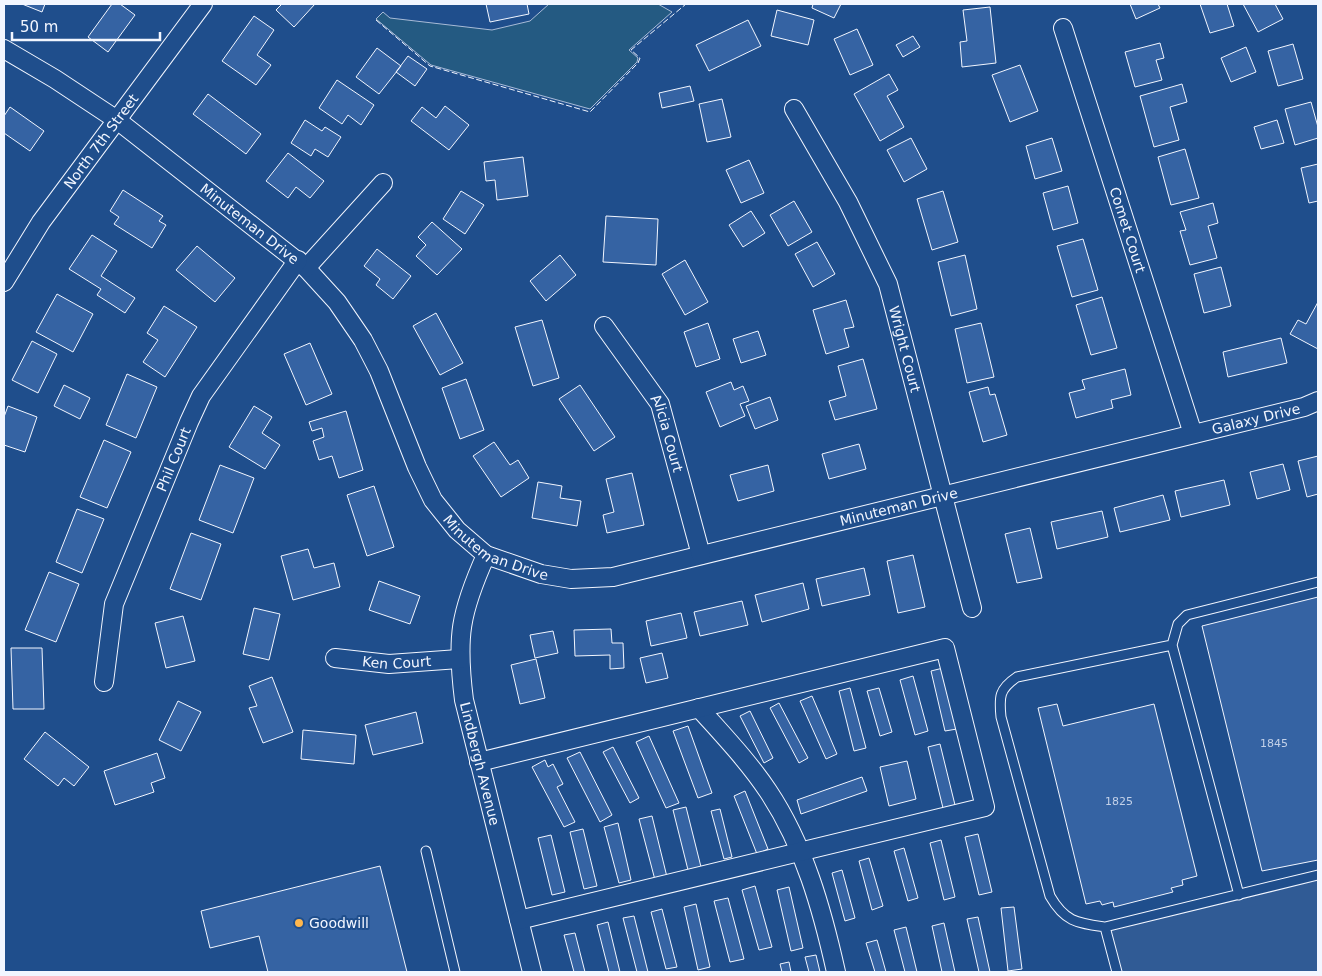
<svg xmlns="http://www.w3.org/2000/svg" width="1322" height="976" viewBox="0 0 1322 976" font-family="'DejaVu Sans',sans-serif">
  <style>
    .green { fill: #245a82; stroke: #a8bbd7 }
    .parking { fill: #305b95; stroke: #a8bbd7 }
    .building { fill: #3563a3; stroke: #f2f6ff }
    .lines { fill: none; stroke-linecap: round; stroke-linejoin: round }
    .lane-casing { stroke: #f2f6ff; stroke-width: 11 }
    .street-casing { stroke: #f2f6ff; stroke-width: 20 }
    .lane { stroke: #1f4e8c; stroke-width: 9 }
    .street { stroke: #1f4e8c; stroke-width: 18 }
    .fence { stroke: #f2f6ff; stroke-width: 1; stroke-dasharray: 6 2.5; stroke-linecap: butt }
    .poi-dot { fill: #ffb74d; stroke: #1f4e8c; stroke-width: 2 }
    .labels { text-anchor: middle; stroke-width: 4; stroke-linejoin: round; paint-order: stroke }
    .number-label { font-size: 11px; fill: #c3d1e8 }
    .street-label { font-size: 14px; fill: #f2f6ff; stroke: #1f4e8c }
    .poi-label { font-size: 14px; fill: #f2f6ff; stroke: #1f4e8c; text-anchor: start }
  </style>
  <rect width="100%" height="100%" fill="#1f4e8c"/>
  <path class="green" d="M549 4H658L672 12 629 50 638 58 637 62 590 109 431 65 376 19 383 12 390 18 492 30 530 21Z"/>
  <path class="parking" d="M1318 875V972H1117L1105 927Z"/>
  <path class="building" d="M22 4H45L42 12Z
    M112 4H120L135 15 108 52 88 37Z
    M282 4H315L294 27 276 10Z
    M486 4H527L529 14 490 22Z
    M813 4H841L834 18 812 8Z
    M1130 4H1158L1160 8 1136 19Z
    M1200 4H1227L1234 26 1210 33Z
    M1243 4H1275L1283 19 1258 32Z
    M990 7 996 63 962 67 960 42 967 41 963 10Z
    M777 10 814 20 808 45 771 36Z
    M254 16 274 30 257 55 271 65 256 85 222 61Z
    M748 20 761 46 709 71 696 45Z
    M857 29 873 65 850 75 834 39Z
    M913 36 920 47 903 57 896 45Z
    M1160 43 1164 58 1156 60 1162 80 1135 87 1125 52Z
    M1293 44 1303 79 1278 86 1268 51Z
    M1246 47 1256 72 1231 82 1221 58Z
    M377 48 401 66 379 94 356 77Z
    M408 56 427 69 415 86 396 72Z
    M1020 65 1038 111 1010 122 992 75Z
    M889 74 898 90 887 96 904 127 880 141 854 94Z
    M337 80 374 105 361 125 348 115 342 124 319 108Z
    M1182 84 1187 102 1170 107 1179 140 1154 147 1140 96Z
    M690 86 694 101 662 108 659 93Z
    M208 94 261 134 246 154 193 114Z
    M722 99 731 137 707 142 699 104Z
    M1311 102 1318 127V138L1295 145 1285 109Z
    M445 106 469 125 449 150 411 121 422 107 436 118Z
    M10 107 44 131 30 151 4 133V116Z
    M305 120 322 131 325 127 341 137 328 157 315 149 311 156 291 143Z
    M1277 120 1284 143 1261 149 1254 127Z
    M911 138 927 169 904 182 887 150Z
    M1052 138 1062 171 1035 179 1026 146Z
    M1185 149 1199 198 1171 205 1158 157Z
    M288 153 324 181 310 198 296 187 288 198 266 181Z
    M523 157 528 196 497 200 495 180 486 181 484 162Z
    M749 160 764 193 741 203 726 170Z
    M1318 164V201L1309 203 1301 168Z
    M1068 186 1078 223 1053 230 1043 193Z
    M123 190 163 216 159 221 166 225 152 248 114 224 119 217 110 211Z
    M461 191 484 205 465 234 443 219Z
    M943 191 958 242 932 250 917 199Z
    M794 201 812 232 788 246 770 215Z
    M1213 203 1218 223 1208 226 1217 258 1190 265 1180 231 1186 230 1180 212Z
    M751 211 765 233 743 247 729 225Z
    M606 216 658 219 656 265 603 262Z
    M432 222 462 249 437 275 416 256 426 245 418 237Z
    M92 235 117 251 101 276 135 298 125 313 97 295 101 289 69 269Z
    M1083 239 1098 290 1072 297 1057 246Z
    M817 242 835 274 813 287 795 254Z
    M197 246 235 278 215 302 176 270Z
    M377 249 411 276 393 299 376 285 380 279 364 266Z
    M560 255 576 275 546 301 530 281Z
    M965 255 977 309 951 316 938 262Z
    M685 260 708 302 685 315 662 274Z
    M1221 267 1231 306 1204 313 1194 274Z
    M57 294 93 314 73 352 36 332Z
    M1102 297 1117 348 1091 355 1076 305Z
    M846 300 854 327 844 329 849 347 826 354 813 310Z
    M1318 302V349L1290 334 1298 320 1306 324Z
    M164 306 197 327 165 377 143 362 158 340 147 333Z
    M436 313 463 363 440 375 413 326Z
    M542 320 559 378 533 386 515 327Z
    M708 323 720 359 696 367 684 332Z
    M981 323 994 377 967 383 955 329Z
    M758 331 766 355 741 363 733 339Z
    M1281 338 1287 363 1228 377 1223 352Z
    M32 341 57 354 38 393 12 380Z
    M310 343 332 394 306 405 284 354Z
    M863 359 877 409 835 420 829 401 846 396 838 366Z
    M1125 369 1131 395 1111 400 1113 408 1076 418 1069 393 1085 389 1082 380Z
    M127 374 157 387 136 438 106 425Z
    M466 379 484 430 460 439 442 388Z
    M731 382 734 390 743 386 749 401 740 404 745 416 720 427 706 392Z
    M64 385 90 398 80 419 54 406Z
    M580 385 615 437 594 451 559 399Z
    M988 387 990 395 995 394 1007 435 983 442 969 392Z
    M770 397 778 420 755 429 746 406Z
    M8 406 37 417 25 452 4 445V417Z
    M254 406 272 417 262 433 280 445 265 469 229 447Z
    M346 411 363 470 339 478 332 456 319 460 313 441 324 437 322 428 312 431 309 422Z
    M104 440 131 452 107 508 80 497Z
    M494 442 510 465 518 460 529 478 501 497 473 456Z
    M859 444 866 469 829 479 822 454Z
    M1318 456V494L1307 497 1298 461Z
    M1283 464 1290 490 1257 499 1250 472Z
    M220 465 254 478 233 533 199 520Z
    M768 465 774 491 738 501 730 475Z
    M632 473 644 525 607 533 603 515 614 512 606 479Z
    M1224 480 1230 505 1181 517 1175 491Z
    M538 482 562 486 560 498 581 501 577 526 532 518Z
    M374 486 394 547 367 556 347 495Z
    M1163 495 1170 520 1120 532 1114 508Z
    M77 509 104 519 82 573 56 562Z
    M1102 511 1108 537 1057 549 1051 522Z
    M1030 528 1042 578 1017 583 1005 534Z
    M191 533 221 544 201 600 170 589Z
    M308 549 314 568 334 563 340 587 293 600 281 556Z
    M913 555 925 607 898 613 887 561Z
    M864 568 870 595 822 606 816 579Z
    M49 572 79 584 56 642 25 630Z
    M379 581 420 596 410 624 369 610Z
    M803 583 809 609 762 622 755 595Z
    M1318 597V860L1262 871 1202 626Z
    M742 601 748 625 700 636 694 612Z
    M254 608 280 614 269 660 243 654Z
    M681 613 687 638 651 646 646 621Z
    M183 616 195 661 166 668 155 623Z
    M611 629 612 643H623L624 668 610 669V655L575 656 574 630Z
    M553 631 558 653 535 658 530 635Z
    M11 648H42L44 709H13Z
    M662 653 668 678 646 683 640 658Z
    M536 659 545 698 520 704 511 665Z
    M943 668 957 729 945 731 931 671Z
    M913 676 928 731 915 735 900 680Z
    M272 677 293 732 263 743 249 708 257 706 249 686Z
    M850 688 866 748 854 751 839 691Z
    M879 688 892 732 880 736 867 691Z
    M812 696 837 754 826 759 800 701Z
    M178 701 201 712 181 751 159 740Z
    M779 703 808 758 799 763 770 708Z
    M1057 704 1063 726 1154 704 1197 876 1182 880 1183 885 1171 888 1173 892 1114 907 1113 902 1102 905 1100 901 1086 904 1038 708Z
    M750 711 773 758 764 763 740 716Z
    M416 712 423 743 373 755 365 725Z
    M688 726 712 793 698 798 673 731Z
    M303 730 356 735 354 764 301 759Z
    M45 732 89 767 74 786 64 778 58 786 24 759Z
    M649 736 679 803 666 808 636 742Z
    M940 744 955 805 943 808 928 747Z
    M613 747 639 798 630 803 603 752Z
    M580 752 612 815 600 822 567 758Z
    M157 753 165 778 151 783 154 792 115 805 104 771Z
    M545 760 548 767 553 764 563 784 557 787 575 822 564 827 532 767Z
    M907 761 916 799 889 806 880 767Z
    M862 777 867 791 801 814 797 800Z
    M745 791 768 849 757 854 734 796Z
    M686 807 701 867 688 870 673 810Z
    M720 809 732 857 724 859 711 811Z
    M652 816 667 877 655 880 639 819Z
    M618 823 631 880 619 883 604 827Z
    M583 829 597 886 584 889 570 832Z
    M978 834 992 892 979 895 965 837Z
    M551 835 565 892 552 895 538 838Z
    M941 840 955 897 944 900 930 843Z
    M904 848 918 898 908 901 894 851Z
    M869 858 883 906 872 910 859 861Z
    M380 866 407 972H268L259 936 210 948 201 911Z
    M842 870 855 918 845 921 832 873Z
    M755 886 772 947 759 950 742 890Z
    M789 887 803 948 791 951 777 890Z
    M728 898 744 959 730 962 714 901Z
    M696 904 710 967 698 970 684 907Z
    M1014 907 1022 969 1008 971 1001 908Z
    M662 909 677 967 666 969 651 912Z
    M634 916 648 972H637L623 918Z
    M978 917 990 972H979L967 919Z
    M608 922 620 972H609L597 925Z
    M944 923 955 972H942L932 926Z
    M906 927 917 972H905L894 930Z
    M575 933 585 972H574L564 935Z
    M877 940 886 972H875L866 943Z
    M816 955 820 972H809L805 957Z
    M789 962 791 972H782L780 964Z"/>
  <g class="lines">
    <defs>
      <path id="lane" d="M1172 645 1178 624 1187 615 1318 582
        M426 851 455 972
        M1105 927C1077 923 1065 922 1050 896L1001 717C999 697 999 689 1017 677L1172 645 1239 895
        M1117 972 1105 927 1318 875"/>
      <g id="street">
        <path id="s1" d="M1063 28 1193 434"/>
        <path id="s2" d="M4 49 55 79 117 120 306 268 337 302 363 340 379 371 417 467 433 500 457 530 486 555 541 574 571 579 613 577 1304 407 1318 401"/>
        <path id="s3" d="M794 109 848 202 888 284 972 608"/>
        <path d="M306 268 383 183"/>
        <path id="s4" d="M4 282 41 222 203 4"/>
        <path id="s5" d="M604 326 660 404 701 555"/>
        <path id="s6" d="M486 555C460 613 456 637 464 700L532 972"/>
        <path id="s7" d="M335 658 389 664 459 659"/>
        <path id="s8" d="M104 682 114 604 189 422 201 396 298 260"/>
        <path d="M699 708C723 735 748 761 768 791 804 845 822 909 836 972"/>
        <path d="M479 762 945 648 985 807 519 920"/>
      </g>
    </defs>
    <use href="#lane" class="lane-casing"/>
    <use href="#street" class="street-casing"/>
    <use href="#lane" class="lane"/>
    <use href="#street" class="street"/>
    <path class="fence" d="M376 20 430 66 590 112 638 63 640 58 631 50 686 4"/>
  </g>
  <circle class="poi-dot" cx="299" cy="923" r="5"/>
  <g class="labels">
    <g class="number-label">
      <text x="1274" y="747">1845</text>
      <text x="1119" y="805">1825</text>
    </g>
    <g class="street-label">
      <text dy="5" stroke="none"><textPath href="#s4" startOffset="171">North 7th Street</textPath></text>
      <text dy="5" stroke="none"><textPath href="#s2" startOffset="302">Minuteman Drive</textPath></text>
      <text dy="5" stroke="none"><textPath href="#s1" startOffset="212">Comet Court</textPath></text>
      <text dy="5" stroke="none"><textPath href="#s3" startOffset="266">Wright Court</textPath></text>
      <text dy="5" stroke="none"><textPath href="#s2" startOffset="1510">Galaxy Drive</textPath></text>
      <text dy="5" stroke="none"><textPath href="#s5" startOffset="126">Alicia Court</textPath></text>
      <text dy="5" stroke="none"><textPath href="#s8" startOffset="235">Phil Court</textPath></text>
      <text dy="5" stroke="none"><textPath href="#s2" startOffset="1142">Minuteman Drive</textPath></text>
      <text dy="5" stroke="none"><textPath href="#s2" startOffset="722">Minuteman Drive</textPath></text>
      <text dy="5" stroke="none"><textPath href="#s7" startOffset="62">Ken Court</textPath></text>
      <text dy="5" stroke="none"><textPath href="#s6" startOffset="215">Lindbergh Avenue</textPath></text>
    </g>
    <g class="poi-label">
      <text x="309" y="928">Goodwill</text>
    </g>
  </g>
  <rect width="1322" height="976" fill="none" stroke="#f2f6ff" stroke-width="10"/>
  <path d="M12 32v8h148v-8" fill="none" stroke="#f2f6ff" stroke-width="2.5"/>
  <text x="20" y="32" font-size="15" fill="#f2f6ff" stroke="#1f4e8c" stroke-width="4" paint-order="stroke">50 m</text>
</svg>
